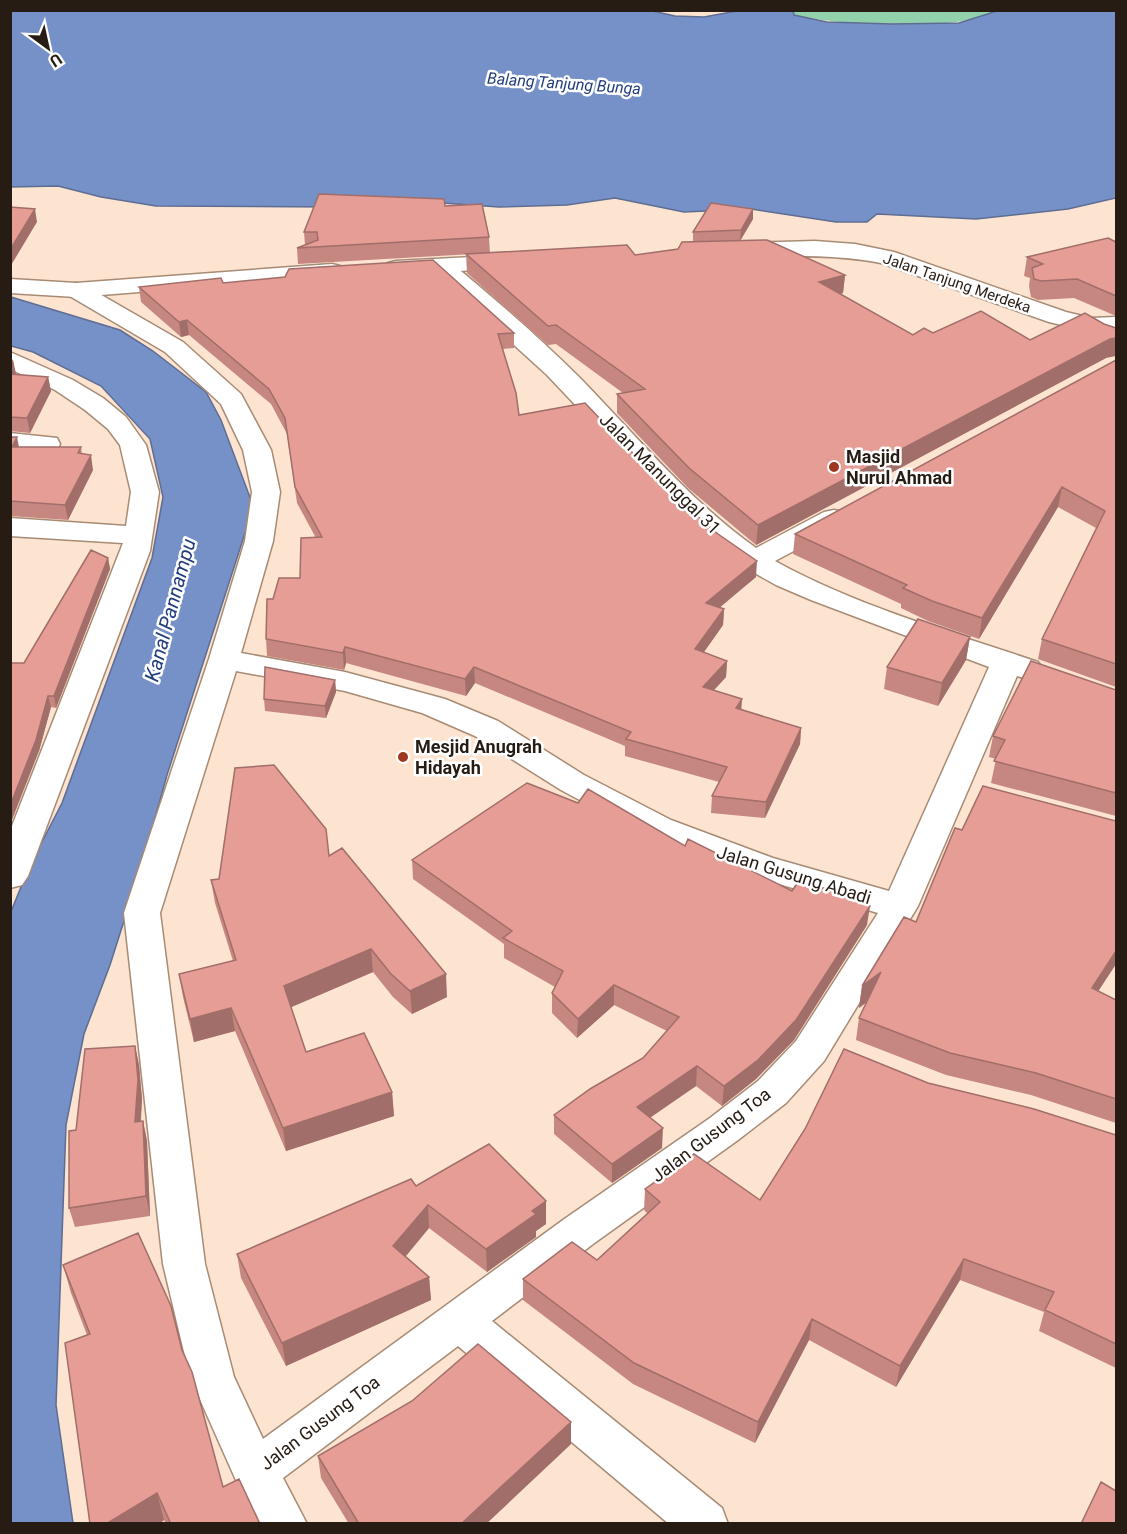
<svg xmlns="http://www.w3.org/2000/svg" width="1127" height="1534" viewBox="0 0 1127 1534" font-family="Roboto,sans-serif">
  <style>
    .green { fill: #91d2ac }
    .water { fill: #7690c8; stroke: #5e6d92; stroke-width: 1.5 }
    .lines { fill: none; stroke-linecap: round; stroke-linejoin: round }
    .minor-casing { stroke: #a78b75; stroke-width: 3 }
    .tertiary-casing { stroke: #a78b75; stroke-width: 3 }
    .minor { fill: #fff; fill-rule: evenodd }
    .tertiary { fill: #fff; fill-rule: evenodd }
    .wall { fill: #c68781 }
    .shaded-wall { fill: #a16e69 }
    .building { fill: #e69d96; stroke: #a16e69; stroke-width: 1.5 }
    .poi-dot { fill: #9f361e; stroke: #fff; stroke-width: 2 }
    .labels { text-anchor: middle; stroke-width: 5; stroke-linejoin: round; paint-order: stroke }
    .far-street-label { font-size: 15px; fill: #271c13; stroke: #fff }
    .far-water-label { font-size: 16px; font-style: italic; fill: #213c7f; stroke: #fff }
    .poi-label { font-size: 18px; font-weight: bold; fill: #271c13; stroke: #fff; text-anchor: start }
    .street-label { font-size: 18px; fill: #271c13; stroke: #fff }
    .water-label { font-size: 20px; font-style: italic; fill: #213c7f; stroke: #fff }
  </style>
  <rect width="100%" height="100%" fill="#fce4d1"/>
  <path class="green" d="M793 11H997C949 33 846 26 794 15Z"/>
  <path class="water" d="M648 10 675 16 704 17 737 11 793 10 794 15 827 22 892 24 959 23 997 11H1116V198L1068 209 976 219 877 214 867 222H836L751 209 684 212 615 198 567 205 499 207 414 201 334 207 156 206 101 197 58 186 11 187 10 11Z
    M11 297 120 330 153 351 206 392 221 420 251 500 247 527 167 775 144 858 110 965 84 1034 66 1125 56 1405 73 1523H11L10 914 30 865 62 803 152 558 163 497 150 439 101 386 33 352 11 346Z"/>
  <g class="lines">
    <defs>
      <path id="minor" d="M441 259 449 261C495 299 540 338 582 380 638 438 690 501 756 548L824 512 834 510 844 512 848 518 844 524 775 561C854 605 952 633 1038 662L1043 669 1038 676 1027 679 1017 676 918 906 824 1061 786 1103 738 1140 593 1244 492 1321 722 1508 728 1524H669L458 1346 283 1478 307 1524H258L239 1487 190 1377 163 1264 124 913 209 659 245 541 252 492 243 450 221 404 165 352 68 295 64 290 68 285 76 283 84 285 183 342 241 394 271 450 280 492 273 541 241 653 345 672 445 699 498 721 584 775 671 820 773 858 889 891 989 667 811 600 776 585 744 567 718 548 671 506 547 375 433 271 429 266 433 261ZM236 671 345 691 422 713 475 736 561 790 647 836 748 875 878 913 796 1041 758 1081 710 1118 563 1220 263 1439 234 1377 205 1264 160 913Z
        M10 352 73 380 103 398 126 417 146 445 159 492 150 551 28 876 22 885 10 888V831L123 543 10 536V518L126 526 131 492 120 445 108 429 85 410 55 390 10 369Z
        M10 433 57 438 60 444 57 450 47 452 10 449Z"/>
      <path id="tertiary" d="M815 241 855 244 894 252 1066 312 1091 318 1116 317V331L1091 332 1049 322 881 263C835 254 790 256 743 257L735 255 731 250 735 245 743 243Z
        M512 255 520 257 524 262 520 267 396 275 388 273 384 268 388 263 396 261Z
        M332 264 340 266 344 271 340 276 76 297 10 293V279L76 283Z"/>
    </defs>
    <use href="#minor" class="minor-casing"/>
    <use href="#tertiary" class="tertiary-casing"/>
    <use href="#minor" class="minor"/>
    <use href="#tertiary" class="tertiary"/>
  </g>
  <path class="wall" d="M445 206 489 237 490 253 298 264 297 248 305 245 304 232Z
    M753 209V219L740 241 693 242V232Z
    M1116 242V316L1074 298 1038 300 1031 297 1029 286 1030 278 1024 276 1027 257Z
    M466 254 635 255 845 275 843 293 840 294 913 335 933 333 1030 340 1106 358 756 545 688 488 617 413V394L623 393 556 344 548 345 467 273Z
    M223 283 514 333V348L503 349 519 415 670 492 756 577 719 607 724 609 723 625 704 652 727 661 726 677 714 690 741 709 801 728 800 744 765 818 711 813 712 796 719 782 625 756V746L475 683 466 696 346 663 344 670 267 656 266 639 273 599 300 578 316 538 297 503 287 434 271 404 189 335 181 337 141 302 139 287Z
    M10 358 13 360 15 375 48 377 51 391 30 433 10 431Z
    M1116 360V687L1038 659 1042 639 1096 528 1058 507 979 639 928 621 901 608V604L793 554 795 534Z
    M10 437 19 447H81L82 454 93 470 68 520 10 516Z
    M108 558 110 569 56 708 51 707 39 751 24 663Z
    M970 637 966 660 938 706 884 689 887 667Z
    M335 680 336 692 326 718 265 711 264 699Z
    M1116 690V816L991 783 996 759 989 757 993 736Z
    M1116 821V964L1098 991 1116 1000V1123L1031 1095 946 1075 856 1040 859 1018 867 1002 859 1008 862 986 916 922 962 830Z
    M685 846 792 891 867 925 794 1040 756 1079 722 1106 696 1086 650 1118 662 1148 612 1183 554 1134V1115L643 1058 667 1031 614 1005 577 1038 552 1013V993L555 987 504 958V944L413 879 412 860Z
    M329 856 447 997 412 1014 393 997 373 972 291 1007 306 1052 392 1092 394 1116 286 1151 235 1031 194 1042 183 997 179 974 233 961 215 903 211 880 219 879Z
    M135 1046 139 1065 142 1099 141 1121H143L147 1141 150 1216 75 1227 69 1208 76 1130Z
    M928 1083 1116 1135V1368L1039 1331 1044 1312 960 1280 896 1387 809 1340 755 1443 633 1384 523 1300V1279L597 1260 648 1214 644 1210 645 1189 760 1200Z
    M416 1186 546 1201V1224L536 1231V1237L487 1272 429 1228 406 1256 429 1277 431 1300 286 1366 241 1278 237 1254Z
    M63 1265 182 1350 223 1487 260 1524H166L164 1520 159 1524H90L87 1335 71 1293Z
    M571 1422V1444L486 1524H349L321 1478 318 1456Z"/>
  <path class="shaded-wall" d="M35 209 37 222 10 267V250Z
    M753 209V219L740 241 741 230Z
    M845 275 843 293 817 300 819 282Z
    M187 320 189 335 181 337 179 322Z
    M1116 338V356L1106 358 756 545 758 525 1110 339Z
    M13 360 16 374 10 384V365Z
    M48 377 51 391 30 433 27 418Z
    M17 437 20 452 12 447Z
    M91 455 93 470 68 520 65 505Z
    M1062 487 1058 507 979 639 982 618Z
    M108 558 110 569 56 708 54 696Z
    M757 561 756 577 705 620 706 603Z
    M724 609 723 625 694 666 695 649Z
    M970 637 966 660 938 706 942 683Z
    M345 647 346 663 344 670 343 653Z
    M727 661 726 677 702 703 703 687Z
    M474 667 475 683 466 696 465 679Z
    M335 680 336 692 326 718 325 706Z
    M48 696 51 707 39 751 10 825V806Z
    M742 699 741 716 736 708Z
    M801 728 800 744 765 818 766 802Z
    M870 906 867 925 794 1040 756 1079 722 1106 724 1086Z
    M371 949 373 972 287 1009 284 986Z
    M1116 951V964L1086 1010 1092 988Z
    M881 972 878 993 859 1008 862 986Z
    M446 974 447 997 412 1014 410 991Z
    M614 985V1005L577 1038 578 1019Z
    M231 1008 235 1031 194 1042 190 1019Z
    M135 1046 139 1065 142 1099 139 1142 135 1122Z
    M697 1066 696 1086 636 1127 637 1107Z
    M392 1092 394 1116 286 1151 283 1128Z
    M143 1121 147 1141 150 1216 146 1196Z
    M663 1128 662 1148 612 1183V1164Z
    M546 1201V1224L536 1231V1237L487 1272 486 1249 532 1211Z
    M428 1205 429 1228 395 1269 393 1246Z
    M964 1259 960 1280 896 1387 900 1366Z
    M429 1277 431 1300 286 1366 282 1343Z
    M812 1319 809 1340 755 1443 758 1422Z
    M571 1422V1444L486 1524H461Z
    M157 1493 164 1520 159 1524H106Z"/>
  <path class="building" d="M319 194 444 199 445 206 482 204 489 237 297 248 318 240 317 232H304Z
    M711 203 753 209 741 230 693 232Z
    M10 207 35 209 10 250Z
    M1108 238 1116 242V296L1077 279 1041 281 1034 279 1032 268 1043 264 1027 257Z
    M767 240 845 275 819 282 913 335 924 328 933 333 981 311 1030 340 1085 313 1104 324 1116 328V338L1110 339 758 525 689 468 617 394 645 389 556 325 548 326 466 254 627 245 635 255 678 249 682 242Z
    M433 260 514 333 498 334 516 393 519 415 585 403 670 492 718 534 757 561 706 603 724 609 695 649 727 661 703 687 742 699 736 708 801 728 766 802 712 796 727 767 626 739 631 732 474 667 465 679 345 647 343 653 266 639 267 599H273L279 578H300L301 538 322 537 295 487 285 418 269 389 187 320 179 322 139 287 221 278 223 283 285 277 289 269Z
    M1116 360V664L1042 639 1105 511 1062 487 982 618 932 601 903 588 907 585 795 534Z
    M10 374 48 377 27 418 10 417Z
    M10 437H17L12 447H81L78 453 91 455 65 505 10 501Z
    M91 550 108 558 54 696H48L36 740 10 806V663H24Z
    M918 619 970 637 942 683 887 667Z
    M1031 661 1116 690V793L994 761 1005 740 993 736Z
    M265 667 335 680 325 706 264 699Z
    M274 765 326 829 329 856 342 848 446 974 410 991 391 974 371 949 284 986 306 1052 364 1033 392 1092 283 1128 231 1008 190 1019 179 974 236 960 211 880 219 879 235 768Z
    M527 783 578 803 588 789 685 846 688 839 792 891 800 879 870 906 796 1020 758 1060 724 1086 697 1066 637 1107 663 1128 612 1164 554 1115 590 1089 643 1058 679 1017 614 985 578 1019 552 993 563 971 503 938 512 931 412 860Z
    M983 786 1116 821V951L1092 988 1116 1000V1099L1036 1073 950 1053 859 1018 881 972 862 986 904 917 916 922 955 828 962 830Z
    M135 1046 138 1080 135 1122 143 1121 146 1196 69 1208V1131L76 1130 85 1049Z
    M844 1049 928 1083 1034 1109 1116 1135V1344L1045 1310 1054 1292 964 1259 900 1366 812 1319 758 1422 634 1363 523 1279 572 1242 597 1260 660 1202 645 1189 694 1154 760 1200 805 1129Z
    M489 1144 546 1201 532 1211 536 1214 486 1249 428 1205 393 1246 429 1277 282 1343 237 1254 411 1179 416 1186Z
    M138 1233 171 1306 182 1350 192 1372 223 1487 239 1479 260 1524H171L157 1493 106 1524H90L65 1343 90 1334 63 1265Z
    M478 1344 571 1422 461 1524H359L318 1456 412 1401Z
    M1101 1482 1116 1491V1524H1081Z"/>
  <g class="poi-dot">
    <circle cx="834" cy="467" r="6"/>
    <circle cx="403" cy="757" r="6"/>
  </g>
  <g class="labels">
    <g class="far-street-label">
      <text transform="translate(957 283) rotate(19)" y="5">Jalan Tanjung Merdeka</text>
    </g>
    <g class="far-water-label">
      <text transform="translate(564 83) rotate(4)" y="6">Balang Tanjung Bunga</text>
    </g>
    <g class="poi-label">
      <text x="846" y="463">Masjid<tspan x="846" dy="21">Nurul Ahmad</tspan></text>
      <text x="415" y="753">Mesjid Anugrah<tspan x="415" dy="21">Hidayah</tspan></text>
    </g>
    <g class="street-label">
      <text transform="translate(660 474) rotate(45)" y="6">Jalan Manunggal 31</text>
      <text transform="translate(794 875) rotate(17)" y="6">Jalan Gusung Abadi</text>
      <text transform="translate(711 1135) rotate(-37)" y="6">Jalan Gusung Toa</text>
      <text transform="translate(320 1423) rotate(-37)" y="6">Jalan Gusung Toa</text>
    </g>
    <g class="water-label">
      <text transform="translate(170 610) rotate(-75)" y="7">Kanal Pannampu</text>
    </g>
  </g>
  <rect width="1127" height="1534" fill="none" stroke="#271c13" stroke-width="24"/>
  <g transform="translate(48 48) rotate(147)" stroke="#ffffff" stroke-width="4.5" paint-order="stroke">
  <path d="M0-4.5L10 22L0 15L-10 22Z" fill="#271c13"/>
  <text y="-9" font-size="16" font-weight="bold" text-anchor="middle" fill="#271c13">U</text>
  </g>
</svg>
